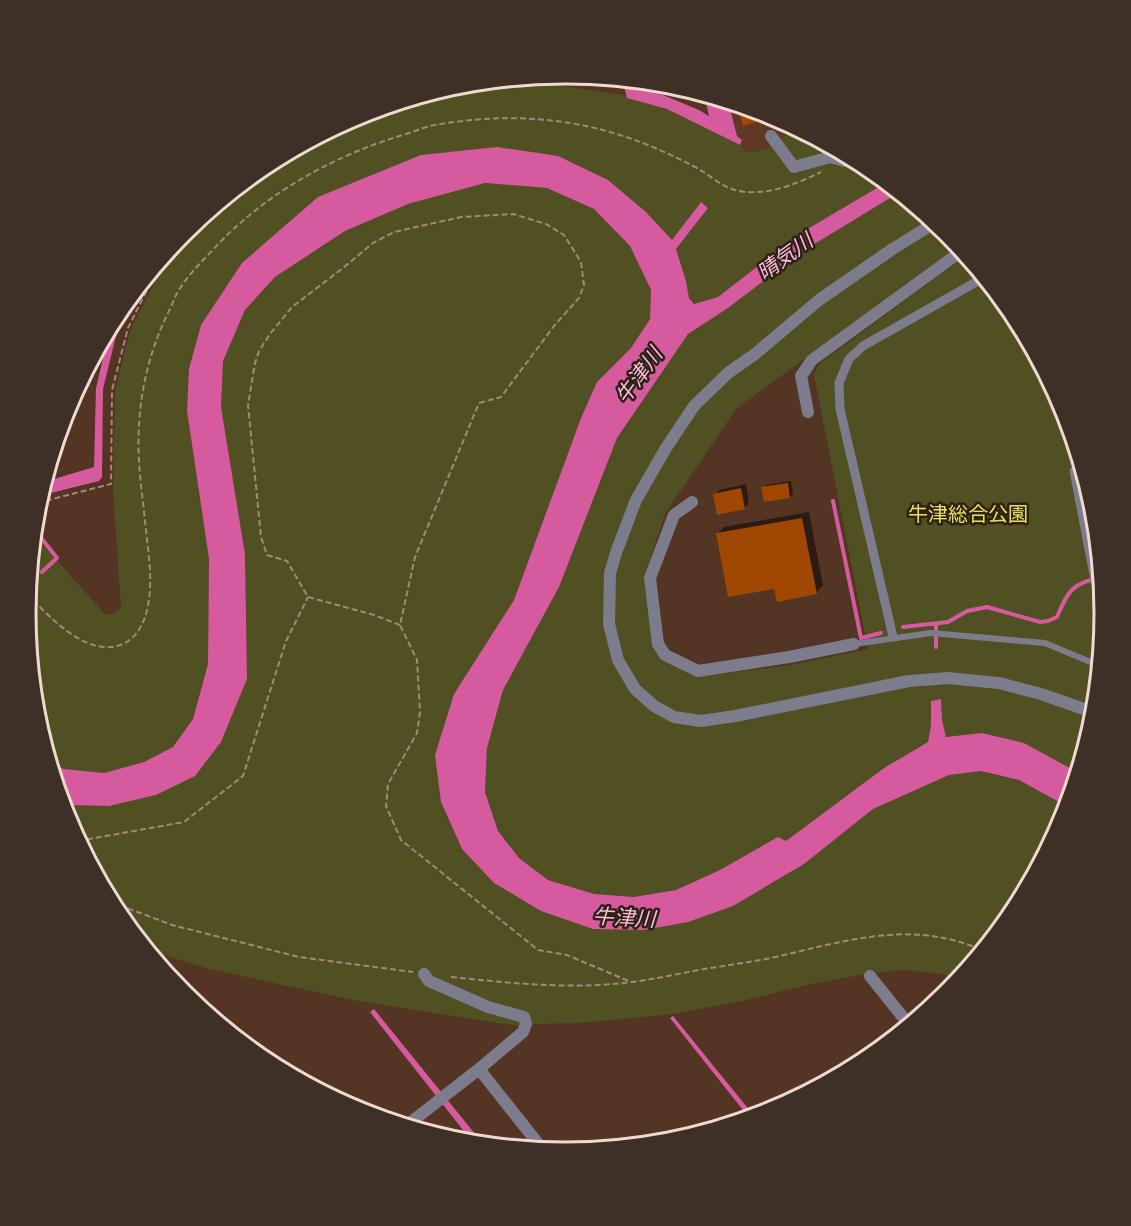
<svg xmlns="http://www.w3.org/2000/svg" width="1131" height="1226" viewBox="0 0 1131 1226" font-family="'Fira Sans','Noto Sans JP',sans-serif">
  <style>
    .built { fill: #603924 }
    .green { fill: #505023 }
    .water { fill: #d55b9e }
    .shadow { fill: #0007 }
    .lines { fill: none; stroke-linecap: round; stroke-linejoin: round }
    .stream { stroke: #d55b9e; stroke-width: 4 }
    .building { fill: #a04803 }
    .path { stroke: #a3887a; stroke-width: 2; stroke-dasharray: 6 3; stroke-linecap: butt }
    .service { stroke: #7d7c8d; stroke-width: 6 }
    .pedestrian { stroke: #7d7c8d; stroke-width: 9 }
    .minor { stroke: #7d7c8d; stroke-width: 12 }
    .labels { text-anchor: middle; stroke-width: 5; stroke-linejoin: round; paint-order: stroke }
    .park-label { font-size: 20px; fill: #e5e357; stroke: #2f2018 }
    .water-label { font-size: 21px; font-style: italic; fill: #fcbedb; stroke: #2f2018 }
    .rim { fill: none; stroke: #efdacf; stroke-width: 3 }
  </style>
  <rect width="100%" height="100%" fill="#543422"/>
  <path class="built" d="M728 101 772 114 781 119 785 136 768 148 749 153 740 145 742 140 737 136Z"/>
  <path class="green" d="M485 82 541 83 629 96 628 98 667 109 740 145 749 153 768 148 785 136 801 129 866 164 887 182 799 234 718 297 694 304 689 298 686 281 676 249 708 208 702 202 672 240 646 212 608 180 497 147 242 263 187 411 209 559 208 664 193 719 173 747 144 762 104 773 64 769 50 764 36 718 26 613 33 534 106 615 115 613 121 607 113 491 115 389 131 328 158 276 183 244 182 235 191 225 266 164 359 114 454 85Z
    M485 183 547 188 594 209 630 246 651 290 650 319 631 348 597 382 581 418 514 600 454 695 441 802 462 849 494 883 541 911 733 906 804 864 873 809 949 775 981 771 1019 780 1068 807 1064 820 1014 913 959 981 943 974 906 970 871 973 806 985 742 1001 672 1014 580 1023 531 1024 518 1026 358 1001 209 969 147 950 116 913 66 819 62 805 109 806 156 795 221 742 247 679 245 554 221 407 223 361 245 310 275 277 345 231 408 204Z
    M900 192 948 231 959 245 736 409 665 514 644 578 654 649 662 661 696 677 791 665 868 649 814 375 820 363 967 255 1015 313 1065 407 1095 508 1105 613 1095 719 1079 773 1024 743 982 733 946 737 942 720 941 700 931 701V725L928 742 884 768 786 841 676 890 634 897 594 894 548 880 519 858 498 831 485 792 487 748 503 690 559 587 617 438 671 358 688 334 728 308 803 251Z"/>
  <path class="water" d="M622 79 636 80 639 90 663 95 699 110 709 116 704 93 728 101 737 136 742 140 740 145 667 109 627 98Z
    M497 147 558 156 608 180 646 212 672 240 701 202 708 208 676 249 686 281 689 298 694 304 718 297 799 234 887 182 900 192 803 251 728 308 688 334 617 438 559 587 503 690 487 748 485 792 498 831 519 858 548 880 594 894 634 897 676 890 720 870 778 837 786 841 884 768 928 742 931 725V701L941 699 942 720 946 737 982 733 1024 743 1079 773 1068 807 1019 780 981 771 949 775 873 809 804 864 733 906 688 922 644 930 593 929 541 911 494 883 462 849 441 802 435 755 454 694 514 600 581 418 597 382 631 348 650 319 651 290 630 246 594 209 547 188 485 183 408 204 345 231 275 277 245 310 223 361 221 407 245 554 247 679 221 742 195 776 156 795 109 806 62 805 50 764 64 769 104 773 144 762 173 747 193 719 208 664 209 559 187 411 189 369 201 325 242 263 318 197 421 155Z
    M139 285 118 328 103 389 102 477 99 481 39 496 44 482 94 467 96 388 111 325 117 312Z
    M374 1009 484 1145 474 1144 370 1012Z
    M673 1016 755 1117 750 1119 670 1018Z"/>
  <path class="shadow" d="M748 107 767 113 768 115 765 118 741 111 744 108Z
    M791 481 793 494 790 497 763 488 766 485Z
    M746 484 749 503 744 508 714 495 720 490Z
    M809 512 823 585 816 593 775 587 717 534 724 527Z"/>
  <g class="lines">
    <path class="stream" d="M833 501 861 638 881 633
      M34 529 57 558 42 572
      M936 624V647
      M903 627 948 622 967 611 987 607 1040 622 1048 621 1057 617C1068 591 1072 583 1102 577"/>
  </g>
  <path class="building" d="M751 108 763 111 766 119 743 126 739 111Z
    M788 483 790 498 764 502 761 487Z
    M741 488 745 509 717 515 713 494Z
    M802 518 817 594 777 602 774 589 728 597 716 533Z"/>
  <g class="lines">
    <path class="path" d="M147 276 155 274
      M37 503 111 484 112 390 128 328 155 274 178 241 177 239
      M27 594C50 617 87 659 123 644 134 639 141 629 145 617 155 586 148 552 145 521 143 501 140 481 139 461 136 408 146 356 170 309 173 302 176 294 181 287 187 277 196 268 204 259 215 248 226 235 238 225 286 182 345 152 406 134 418 130 430 125 441 124 489 116 539 116 586 126 601 129 617 134 632 139 652 146 674 156 693 166 712 175 722 190 746 192 773 194 798 183 821 172
      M400 625 374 615 308 597 287 561 267 555 261 537 248 405 255 363 259 351 270 334 292 307 343 268 373 243 394 232 461 217 513 214 546 224 564 235 581 262 584 285 579 298 554 326 501 397 479 403 415 557 400 625 417 660 420 712 417 733 388 784 386 806 401 840 538 950 567 955 631 982
      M78 841 184 822 243 776 286 641 308 597
      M111 902 172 925 299 957 413 972
      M451 977C511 983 572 990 632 982 655 979 677 974 699 970 722 966 744 963 766 959 841 943 909 917 984 951"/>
    <path class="service" d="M854 644 931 633 1045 643 1100 666"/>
    <path class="pedestrian" d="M1083 466 1074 471 1099 601 1105 615
      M893 637 840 409 839 383 849 359 863 346 985 277"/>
    <path class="minor" d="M771 136 794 167 830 157 845 161 853 157
      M936 222 891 250 819 300 755 354 728 373 694 406 666 448 636 500 617 550 610 573 609 624 618 660 635 689 654 706 674 717 701 721 735 716 909 681 948 678 999 683 1041 694 1087 710 1095 715
      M808 412 801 376 812 360 963 250
      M692 502 674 515 650 578 658 644 665 655 698 671 789 657 854 644
      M870 976 910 1026
      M479 1069 544 1151
      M406 1126 479 1069 523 1032 526 1024 524 1017 488 1007 429 981 424 974"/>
  </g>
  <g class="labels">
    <g class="park-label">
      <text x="968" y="521">牛津総合公園</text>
    </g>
    <g class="water-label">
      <text transform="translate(785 257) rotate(-36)" y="7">晴気川</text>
      <text transform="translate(639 376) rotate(-54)" y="7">牛津川</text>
      <text transform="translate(624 918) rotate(3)" y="7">牛津川</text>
    </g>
  </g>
  <path d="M0 0H1131V1226H0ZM36 613a529 529 0 1 1 1058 0a529 529 0 1 1-1058 0Z" fill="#3e2f27" fill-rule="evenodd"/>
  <path class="rim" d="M36 613a529 529 0 1 1 1058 0a529 529 0 1 1-1058 0Z"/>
</svg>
